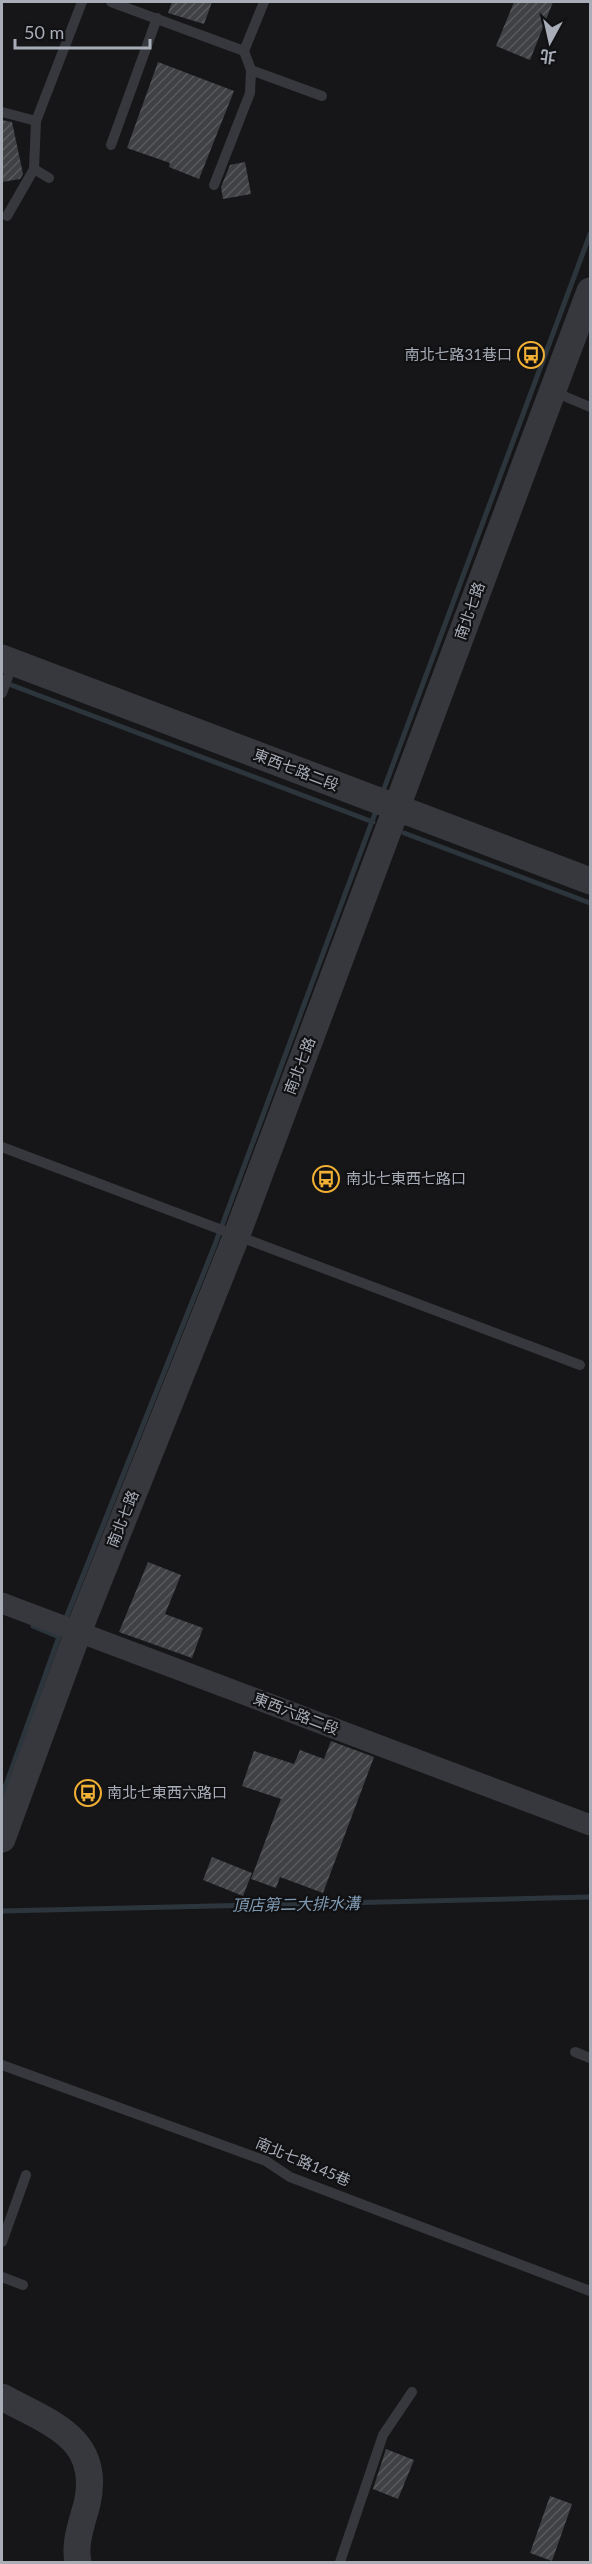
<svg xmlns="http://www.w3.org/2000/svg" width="592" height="2564" viewBox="0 0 592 2564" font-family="Lato,'Noto Sans TC',sans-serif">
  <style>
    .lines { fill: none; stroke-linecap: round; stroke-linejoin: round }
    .stream { stroke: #2c353c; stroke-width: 5 }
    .building { fill: url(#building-hatch) }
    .service { stroke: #37383d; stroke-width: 10 }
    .minor { stroke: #37383d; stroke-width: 21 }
    .tertiary { stroke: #37383d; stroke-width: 27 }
    .labels { text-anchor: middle; stroke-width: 4.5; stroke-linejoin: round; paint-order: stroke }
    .poi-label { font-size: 15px; fill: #a8adb8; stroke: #111113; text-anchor: start }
    .street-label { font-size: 15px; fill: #a8adb8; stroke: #111113 }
    .water-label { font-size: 16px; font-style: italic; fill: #7f9bb3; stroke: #111113 }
  </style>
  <defs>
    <pattern id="building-hatch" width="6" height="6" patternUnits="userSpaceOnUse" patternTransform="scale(1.5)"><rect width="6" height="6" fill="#404145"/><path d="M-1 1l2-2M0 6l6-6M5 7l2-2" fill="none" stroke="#595a5e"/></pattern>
  </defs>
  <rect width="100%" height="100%" fill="#161618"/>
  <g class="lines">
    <path class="stream" d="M6 683 373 822
      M382 794 590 234
      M404 833 590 903
      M64 1623 214 1247 377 808
      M33 1626 59 1637
      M2 1796 61 1631
      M2 1911 590 1897"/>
  </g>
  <path class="building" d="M172 2H212L204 24 168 13Z
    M514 2H553L530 60 496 46Z
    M158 62 234 91 199 179 169 167 170 163 127 148Z
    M2 120 12 122 23 174 20 179 2 182Z
    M245 162 251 194 223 199 221 187 230 165Z
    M148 1562 181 1575 165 1614 203 1628 192 1658 119 1632Z
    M331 1741 374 1757 323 1893 280 1877 276 1888 251 1879 281 1799 242 1786 254 1751 294 1764 300 1750 324 1759Z
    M212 1857 252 1873 243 1896 203 1880Z
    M386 2449 414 2460 398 2499 373 2489Z
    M550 2496 572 2504 552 2561 530 2553Z"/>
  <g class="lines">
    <path class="service" d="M111 2 244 51 264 2
      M251 70 322 96
      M2 112 36 121 82 2
      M111 145 157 18
      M34 169 49 178
      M214 185 250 93 251 70 244 51
      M7 216 34 169 36 121
      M552 391 590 407
      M2 693 13 663
      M2 1147 580 1365
      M575 2052 590 2058
      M2 2065 266 2161 290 2177 590 2291
      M2 2242 26 2175
      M2 2277 23 2285
      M340 2562 383 2435 412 2392"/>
    <path class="minor" d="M2 1603 590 1825"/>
    <path class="tertiary" d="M2 658 590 881
      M2 1839 78 1632 236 1237 590 291
      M2 2397C50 2423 102 2438 87 2504 82 2523 74 2543 78 2562"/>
  </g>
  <defs>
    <symbol id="bus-ring" viewBox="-11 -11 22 22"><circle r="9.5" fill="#111113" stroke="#f2b134" stroke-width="1.5"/><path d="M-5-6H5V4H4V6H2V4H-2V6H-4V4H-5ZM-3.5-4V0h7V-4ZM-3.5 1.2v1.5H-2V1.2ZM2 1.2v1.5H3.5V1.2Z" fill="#f2b134"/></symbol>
  </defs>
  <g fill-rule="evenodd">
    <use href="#bus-ring" x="516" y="340" width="30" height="30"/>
    <use href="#bus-ring" x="311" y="1164" width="30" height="30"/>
    <use href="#bus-ring" x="73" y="1778" width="30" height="30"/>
  </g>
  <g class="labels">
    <g class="poi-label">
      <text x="512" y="360" text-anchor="end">南北七路31巷口</text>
      <text x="346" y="1184">南北七東西七路口</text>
      <text x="107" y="1798">南北七東西六路口</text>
    </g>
    <g class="street-label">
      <text transform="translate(470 611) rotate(-70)" y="5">南北七路</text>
      <text transform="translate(296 770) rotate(21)" y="5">東西七路二段</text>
      <text transform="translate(300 1066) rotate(-69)" y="5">南北七路</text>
      <text transform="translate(123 1519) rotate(-68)" y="5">南北七路</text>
      <text transform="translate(296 1714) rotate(21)" y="5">東西六路二段</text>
      <text transform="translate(303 2162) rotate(23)" y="5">南北七路145巷</text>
    </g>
    <g class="water-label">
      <text transform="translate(296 1904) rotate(-1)" y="6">頂店第二大排水溝</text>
    </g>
  </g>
  <rect width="592" height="2564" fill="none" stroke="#a8adb8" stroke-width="6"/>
  <g transform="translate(550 42) rotate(188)" stroke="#111113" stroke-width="4.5" paint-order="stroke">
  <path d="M0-4.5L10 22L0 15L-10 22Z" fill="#a8adb8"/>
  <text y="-9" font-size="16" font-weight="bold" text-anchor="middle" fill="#a8adb8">北</text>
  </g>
  <path d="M15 39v9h135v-9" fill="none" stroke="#a8adb8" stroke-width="3"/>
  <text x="24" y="39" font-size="18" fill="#a8adb8" stroke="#111113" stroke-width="4.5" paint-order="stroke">50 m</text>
</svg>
